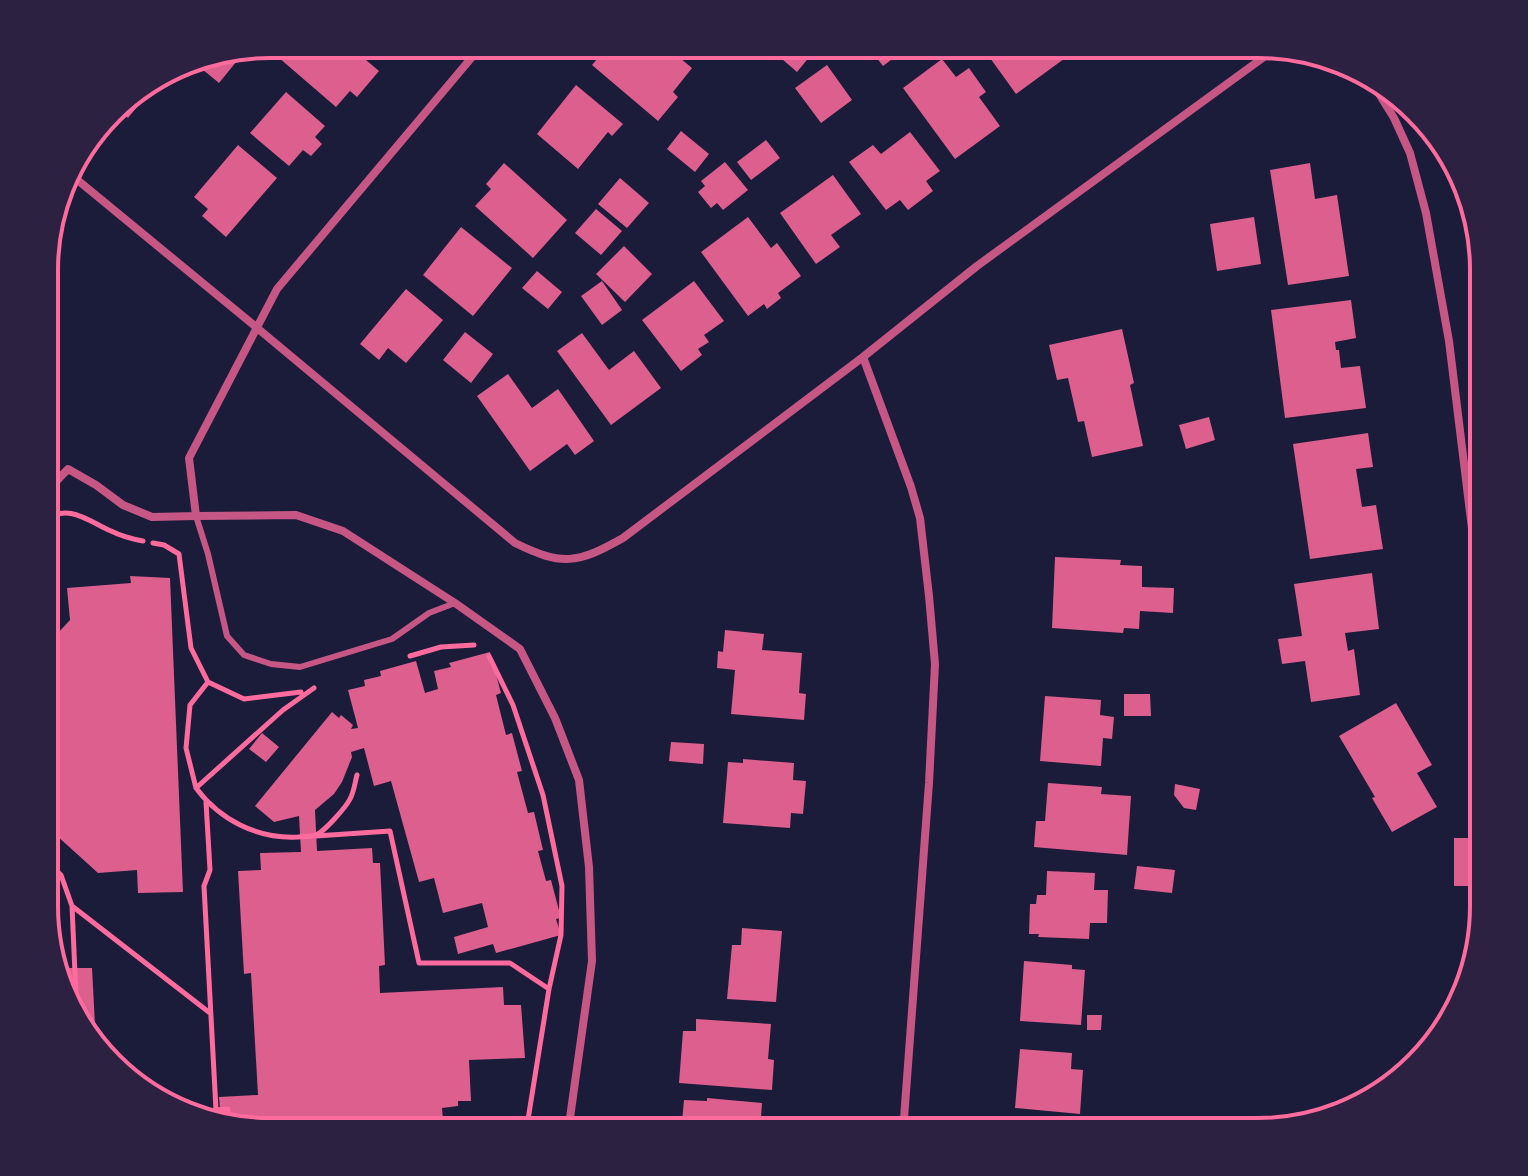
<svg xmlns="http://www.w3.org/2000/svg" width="1528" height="1176" viewBox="0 0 1528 1176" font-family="Arial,sans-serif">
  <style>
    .building { fill: #dd5f8e }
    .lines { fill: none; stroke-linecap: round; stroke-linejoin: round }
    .path { stroke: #ff6b9d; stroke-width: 5 }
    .service { stroke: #c65784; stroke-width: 6 }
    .minor { stroke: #c65784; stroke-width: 8 }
    .rim { fill: none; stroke: #ff6b9d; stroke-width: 4 }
  </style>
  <rect width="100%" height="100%" fill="#1b1b3a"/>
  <path class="building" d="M278 44H309L312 47 315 44H347L379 71 357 97 350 91 336 107 271 51Z
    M623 44H663L692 68 673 92 678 97 658 121 592 65 602 53 610 59Z
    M707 44H727L718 54Z
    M769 44H809L815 50 797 72 767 46Z
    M866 44H912L883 66Z
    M980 44H1060L1068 56 1016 94Z
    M242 49 245 51 219 83 191 60 197 56Z
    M942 59 956 77 969 68 986 92 979 97 1000 126 955 159 903 88Z
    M827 65 852 100 821 123 795 88Z
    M150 83 154 86 128 118 115 107 121 100Z
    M576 85 623 124 612 136 608 132 578 169 537 134Z
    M286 92 325 126 315 137 322 144 311 156 303 150 289 166 250 133Z
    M681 131 709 154 695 172 667 149Z
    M910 132 940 171 926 181 933 191 908 210 900 200 886 210 849 162 873 145 881 154Z
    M766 140 780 158 751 180 737 162Z
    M238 145 277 178 226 237 202 216 208 209 194 197Z
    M725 162 748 190 723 210 717 203 711 208 698 192 705 186 701 181Z
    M504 163 567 220 533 258 475 206 491 189 486 184Z
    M1310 163 1315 199 1337 195 1349 276 1288 285 1270 170Z
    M833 175 861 214 831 235 840 247 816 264 780 213Z
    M620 178 649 203 627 228 598 204Z
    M596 209 622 231 601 255 575 233Z
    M748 217 771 248 777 243 801 276 778 293 781 298 767 309 764 304 748 316 701 252Z
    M1254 217 1261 264 1217 271 1210 224Z
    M461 227 512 268 473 316 423 275Z
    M624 246 652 274 625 302 596 274Z
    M537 271 562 292 548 309 522 288Z
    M602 281 622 310 602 325 581 296Z
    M694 281 724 321 704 335 709 342 698 349 702 355 681 371 642 320Z
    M406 289 443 320 406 363 388 348 379 360 360 344Z
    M1351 300 1356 338 1335 342 1336 350H1339L1341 368 1360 366 1366 408 1285 418 1271 310Z
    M1122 329 1134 383 1130 385 1143 446 1092 457 1084 421 1078 422 1068 378 1057 380 1049 345Z
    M465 332 493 354 471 383 443 360Z
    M582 333 609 370 634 351 661 388 611 425 557 351Z
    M508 374 532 408 558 389 594 441 575 455 567 444 530 471 477 396Z
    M1209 417 1215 440 1186 449 1179 425Z
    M1368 433 1373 467 1356 469 1362 507 1376 505 1383 549 1310 559 1293 444Z
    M1055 557 1121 560 1120 565 1142 566V587L1174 588 1173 613 1140 611 1139 629 1124 628 1123 633 1052 628Z
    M1372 573 1379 629 1345 633 1348 651 1354 649 1360 695 1311 702 1305 661 1282 664 1278 639 1302 636 1294 584Z
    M130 576 170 578 183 892 138 893 137 870 98 873 45 825V647L70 620 67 588 131 583Z
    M725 630 764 634 762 650 802 653 799 693 806 694 804 720 731 714 735 670 717 668 718 651 723 652Z
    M490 652 501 693 496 695 506 735 512 733 522 771 517 772 528 813 534 812 543 850 538 851 546 881 551 880 561 918 556 919 561 935 496 953 493 944 458 954 454 937 488 927 482 903 443 913 434 878 419 882 391 781 374 786 364 748 351 752 352 757 342 782 334 794 315 810 317 851 372 848 373 863H380L385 965 379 966 380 993 503 987 504 1005H521L525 1058 469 1060 471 1101H458V1106L442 1108 444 1131 271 1132V1117H249L250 1130 221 1123 219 1097 258 1095 251 973 244 974 238 871 261 870 260 853 301 852 299 816 274 822 255 806 332 712 339 718 341 715 353 725 351 729 358 728 348 690 365 686 364 680 381 676 380 671 416 661 425 693 438 689 434 671 451 667 449 663Z
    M1124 694H1150L1151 716H1124Z
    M1045 696 1101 700 1100 715 1114 717 1112 739 1103 738 1101 766 1040 761Z
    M1396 703 1432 765 1417 773 1437 807 1392 832 1372 798 1375 797 1339 736Z
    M262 733 279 747 266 762 249 749Z
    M671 742 704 744 703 764 669 761Z
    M743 759 794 763 793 780 806 781 803 814 791 813 790 828 723 823 728 762 743 763Z
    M1048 783 1102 787 1101 794 1131 796 1127 855 1034 847 1036 821H1045Z
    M1175 784 1200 789 1196 810 1184 808 1174 795Z
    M1472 835H1484V886H1454V838H1472Z
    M1137 866 1175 870 1172 893 1134 889Z
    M1047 871 1095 873 1094 890H1108L1107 923H1090L1089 939 1038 937 1039 934H1029L1030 904H1036L1037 895H1046Z
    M56 928 59 968H92L96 1044 68 1006 47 929Z
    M742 928 782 931 776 1002 727 999 732 945H741Z
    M1024 961 1072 965V969L1085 970 1081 1025 1020 1021Z
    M1087 1015H1102L1101 1030H1087Z
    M696 1019 771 1024 768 1059 774 1060 772 1090 679 1083 683 1031H696Z
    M1020 1049 1072 1053 1071 1069 1083 1070 1080 1114 1015 1108Z
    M707 1098 762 1103 760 1132H681L684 1100 707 1101Z
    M1013 1125 1066 1128V1132H1013Z"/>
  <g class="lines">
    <path class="path" d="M45 522C66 501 90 522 111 531 121 536 132 539 143 541
      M153 543 164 545 179 554 191 648 208 682 190 705 186 748 196 788 283 710 314 688
      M45 563 51 623
      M410 656 441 647 474 645
      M489 656 513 705 543 795 562 886 561 935 549 989 526 1132
      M208 682 244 699 301 692
      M196 788C220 820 257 839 298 837 303 836 312 837 316 835 325 831 346 807 350 799 354 792 355 782 357 775
      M206 802 210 870 204 886 216 1110 228 1109V1125
      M316 836 390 831 419 963H510L549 989
      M45 860 61 875 72 906
      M77 1019 72 906 210 1013"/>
    <path class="service" d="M196 516 208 554 227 636 244 655 271 664 300 667 392 639 429 613 455 603"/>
    <path class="minor" d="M483 44 277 289 189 458 196 516 296 515 343 531 455 603 520 649 555 718 579 780 589 867 592 961 568 1132
      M1368 76 1394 118 1410 153 1426 213 1449 341 1475 553 1484 596
      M69 173 256 327 515 543C562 566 577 564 623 538L863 357 977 266 1279 46
      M863 357 911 487 920 518 929 596 935 664 929 783 903 1132
      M45 493 68 469 96 485 123 505 152 517 196 516"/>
  </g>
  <path d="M0 0H1528V1176H0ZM270 58H1258A212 212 0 0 1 1470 270V906A212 212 0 0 1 1258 1118H270A212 212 0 0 1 58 906V270A212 212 0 0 1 270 58Z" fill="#2d2142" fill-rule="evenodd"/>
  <path class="rim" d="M270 58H1258A212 212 0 0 1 1470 270V906A212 212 0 0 1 1258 1118H270A212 212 0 0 1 58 906V270A212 212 0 0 1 270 58Z"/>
</svg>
